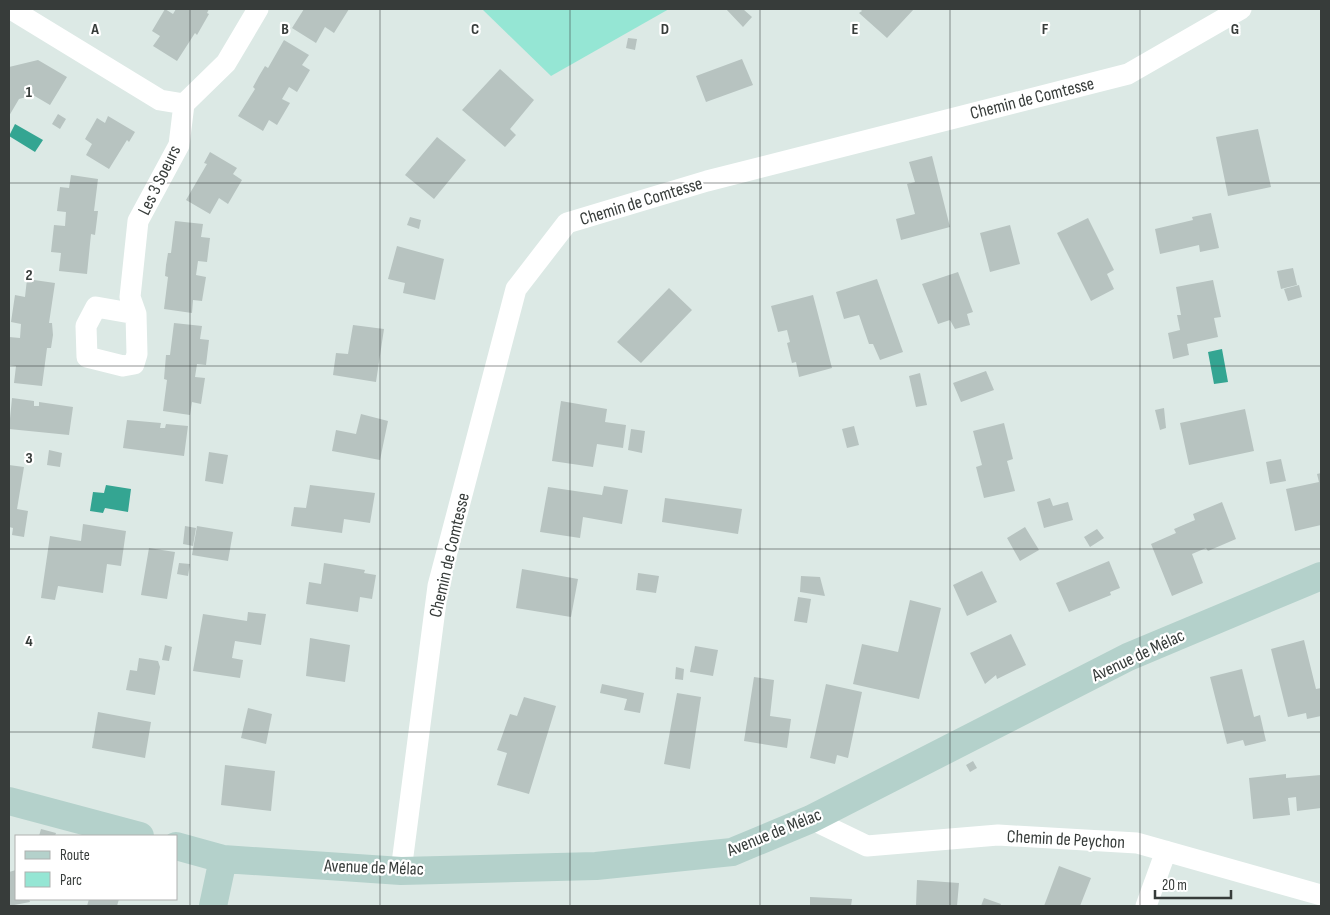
<svg xmlns="http://www.w3.org/2000/svg" width="1330" height="915" viewBox="0 0 1330 915" font-family="'Sofia Sans Condensed',sans-serif">
  <style>
    .green { fill: #95e6d4 }
    .water { fill: #34a592 }
    .building { fill: #b7c3c0 }
    .lines { fill: none; stroke-linecap: round; stroke-linejoin: round }
    .street { stroke: #fff; stroke-width: 21 }
    .secondary { stroke: #b4d1cb; stroke-width: 28 }
    .grid { fill: none; stroke: #373c3a; stroke-width: 1; stroke-opacity: 0.55 }
    .labels { text-anchor: middle; stroke-width: 4.5; stroke-linejoin: round; paint-order: stroke }
    .street-label { font-size: 18px; fill: #373c3a; stroke: #fff }
    .grid-label { font-size: 16px; text-anchor: middle; font-weight: bold; fill: #373c3a; stroke: #fff; stroke-width: 4.5; stroke-linejoin: round; paint-order: stroke }
  </style>
  <rect width="100%" height="100%" fill="#dce9e5"/>
  <path class="green" d="M482 9H669L551 76Z"/>
  <path class="water" d="M15 124 43 140 35 152 9 136Z
    M1222 349 1228 382 1214 384 1208 352Z
    M106 485 131 489 128 512 105 508 103 513 90 511 93 492 104 493Z"/>
  <path class="building" d="M165 9 173 14 176 9H209L207 13 209 14 197 35 195 33 177 61 153 46 160 36 152 31Z
    M304 9H349L334 33 325 27 316 43 292 28Z
    M726 9H743L752 17 743 27Z
    M860 9H914L887 38 859 13 862 11Z
    M628 38 637 39 635 50 626 48Z
    M284 40 309 55 302 65 310 70 297 92 289 87 282 99 290 103 277 125 269 120 263 131 238 116 255 89 253 87 259 76 265 66 268 68Z
    M742 59 753 85 706 102 696 76Z
    M38 60 67 77 50 105 33 95 19 99 9 116V67Z
    M500 69 534 100 510 129 516 135 505 147 462 110Z
    M58 114 66 119 60 129 52 124Z
    M108 116 135 132 129 142 127 140 109 169 86 155 92 144 85 139 97 118 105 123Z
    M1258 129 1271 187 1228 196 1216 137Z
    M437 137 466 160 434 199 405 175Z
    M210 152 237 168 233 174 242 180 228 204 219 198 210 214 186 200 207 164 204 163Z
    M932 156 950 227 901 240 896 219 915 214 907 184 915 182 909 162Z
    M71 175 98 179 94 211H98L95 235 91 234 87 274 59 271 61 253 51 252 54 225 65 226 66 212 57 211 60 187 69 188Z
    M1211 213 1219 248 1200 252 1199 245 1160 254 1155 229 1193 220 1192 217Z
    M410 217 421 220 419 229 407 225Z
    M1088 218 1114 270 1107 274 1114 289 1091 301 1057 233Z
    M175 221 203 224 201 237 210 238 207 262 198 261 196 275 206 277 202 301 193 300 192 313 164 309 168 277 165 276 166 265 168 253H171Z
    M1010 225 1020 264 990 272 980 233Z
    M397 246 444 259 435 300 403 293 405 283 388 279Z
    M1293 268 1297 285 1281 289 1277 271Z
    M958 272 973 312 967 314 970 325 955 329 950 320 938 324 922 284Z
    M27 279 55 283 49 323H52L53 335 51 348H47L42 386 14 383 16 366 9 365V337L20 338 21 324 11 322 15 295 25 297Z
    M877 279 903 352 880 360 873 344H869L859 315 844 319 836 292Z
    M1213 280 1221 317 1214 318 1218 337 1187 344 1189 355 1173 359 1168 333 1180 330 1177 315H1181L1176 287Z
    M1299 285 1302 297 1288 301 1284 289Z
    M669 288 692 310 641 363 617 342Z
    M813 295 832 368 799 377 796 362 792 363 787 343 790 342 787 330 778 332 771 306Z
    M174 323 202 326 200 339 209 340 206 365 197 364 195 377 205 378 201 404 192 402 190 415 163 411 167 380 164 379 166 355H170Z
    M353 325 384 329 376 382 333 375 336 353 348 354Z
    M986 371 994 390 961 402 953 383Z
    M920 373 927 405 916 407 909 376Z
    M12 398 34 401V406H39V402L73 407 69 435 9 429Z
    M561 401 607 409 605 422 626 425 623 448 597 444 593 467 552 461Z
    M1164 408 1166 428 1160 430 1155 410Z
    M1245 409 1254 451 1189 465 1180 423Z
    M361 414 388 421 380 460 332 451 336 430 356 434Z
    M127 420 161 423 160 428H165L166 424 188 426 184 456 123 448Z
    M1004 423 1013 459 1007 461 1015 491 984 498 976 467 982 465 973 431Z
    M854 426 859 445 847 448 842 429Z
    M631 429 645 431 642 453 628 450Z
    M49 450 62 453 60 467 47 465Z
    M209 452 228 455 223 484 205 481Z
    M1281 459 1286 481 1270 484 1266 462Z
    M9 465 24 467 17 509 28 511 24 537 12 535 13 528 9 527Z
    M1321 473V525L1295 531 1286 489 1319 482 1317 474Z
    M310 485 375 493 370 523 344 519 342 533 291 526 294 507 306 508Z
    M604 486 628 490 622 524 583 517 580 538 540 532 548 487 602 495Z
    M665 498 742 509 738 534 662 522Z
    M1050 498 1053 506 1068 502 1073 520 1044 528 1037 502Z
    M1222 502 1236 539 1208 551 1206 548 1192 554 1203 583 1172 596 1151 544 1176 533 1174 529 1195 520 1193 514Z
    M83 524 126 531 121 566 107 564 103 593 58 586 55 600 41 598 50 536 81 541Z
    M185 526 196 528 193 546 183 544Z
    M197 526 233 532 228 561 192 555Z
    M1025 527 1039 550 1020 561 1007 538Z
    M1097 529 1104 538 1090 547 1084 537Z
    M149 548 175 552 167 599 141 595Z
    M1109 561 1120 588 1110 592 1111 595 1069 612 1056 583Z
    M179 563 190 564 188 576 177 574Z
    M324 563 365 570 364 573 376 575 372 599 360 597 358 612 306 604 309 582 321 584Z
    M522 569 578 579 571 617 516 608Z
    M982 571 997 602 967 616 953 585Z
    M638 573 659 576 656 593 636 590Z
    M801 576 820 577 825 596 800 592Z
    M798 597 811 599 807 623 794 621Z
    M910 600 941 608 919 699 853 684 862 644 898 652Z
    M248 612 266 614 261 645 235 641 232 658 243 660 240 678 193 671 203 614 247 621Z
    M1011 634 1026 665 997 679 996 675 985 684 970 653Z
    M310 638 350 645 345 682 306 676Z
    M1304 640 1316 689 1321 688V716L1307 719 1306 713 1288 717 1271 649Z
    M165 645 172 647 169 661 162 660Z
    M695 646 718 650 713 676 690 672Z
    M139 658 158 661 160 667 155 695 126 690 130 670 137 671Z
    M676 667 684 669 683 680 675 679Z
    M1242 669 1254 717 1260 715 1266 741 1245 746 1243 740 1227 744 1210 677Z
    M754 677 774 680 770 716 791 719 787 748 744 741Z
    M602 684 644 693 640 713 624 710 627 699 600 693Z
    M826 684 862 692 848 758 837 755 835 764 810 758Z
    M677 693 701 697 690 769 664 764Z
    M524 697 556 706 529 794 497 785 507 753 497 750 510 714 517 716Z
    M248 708 272 714 266 744 241 738Z
    M98 712 151 722 145 758 92 748Z
    M973 761 977 768 970 772 966 765Z
    M225 765 275 771 271 811 221 805Z
    M1286 774V778L1321 775V808L1297 811 1296 797 1288 798 1290 815 1253 819 1249 778Z
    M41 829 56 833 55 836H39Z
    M1059 866 1091 878 1080 906H1044Z
    M16 870V899H29L30 902 9 906V872Z
    M917 880 959 883 957 906H916Z
    M810 897 852 899 851 906H810Z
    M984 898 1001 904 1000 906H981Z
    M89 899H119L117 906H87Z"/>
  <g class="lines">
    <path class="street" d="M11 9 160 100 184 104
      M136 314 96 307 86 326 87 357 123 366 134 364 137 354 136 314 130 297 138 221 179 145 184 104 226 63 258 9
      M811 819 867 846 998 835 1137 843 1321 895
      M401 871 438 586 516 289 567 223 707 181 1128 74 1241 9
      M1146 906 1166 851"/>
    <path class="secondary" d="M9 801 140 836
      M176 846 223 859 401 871 596 866 732 852 811 819 1128 657 1321 576
      M213 906 223 859"/>
  </g>
  <path class="grid" d="M190 9V906M380 9V906M570 9V906M760 9V906M950 9V906M1140 9V906M9 183H1321M9 366H1321M9 549H1321M9 732H1321"/>
  <g class="labels">
    <g class="street-label">
      <text transform="translate(1032 98) rotate(-14)" y="6">Chemin de Comtesse</text>
      <text transform="translate(159 180) rotate(-64)" y="6">Les 3 Soeurs</text>
      <text transform="translate(641 201) rotate(-17)" y="6">Chemin de Comtesse</text>
      <text transform="translate(449 555) rotate(-77)" y="6">Chemin de Comtesse</text>
      <text transform="translate(1138 655) rotate(-25)" y="6">Avenue de Mélac</text>
      <text transform="translate(774 832) rotate(-22)" y="6">Avenue de Mélac</text>
      <text transform="translate(1066 839) rotate(3)" y="6">Chemin de Peychon</text>
      <text transform="translate(374 867) rotate(2)" y="6">Avenue de Mélac</text>
    </g>
  </g>
  <g class="grid-label">
    <text x="95" y="34">A</text>
    <text x="285" y="34">B</text>
    <text x="475" y="34">C</text>
    <text x="665" y="34">D</text>
    <text x="855" y="34">E</text>
    <text x="1045" y="34">F</text>
    <text x="1235" y="34">G</text>
    <text x="29" y="97">1</text>
    <text x="29" y="280">2</text>
    <text x="29" y="463">3</text>
    <text x="29" y="646">4</text>
  </g>
  <rect width="1330" height="915" fill="none" stroke="#373c3a" stroke-width="20"/>
  <rect x="15" y="835" width="162" height="65" fill="#ffffff" stroke="#afb1b0"/>
  <rect x="25" y="851" width="25" height="8" fill="#b4d1cb" stroke="#afb1b0"/>
  <text x="60" y="860" font-size="15" fill="#373c3a">Route</text>
  <rect x="25" y="872" width="25" height="15" fill="#95e6d4" stroke="#afb1b0"/>
  <text x="60" y="885" font-size="15" fill="#373c3a">Parc</text>
  <path d="M1155 890v8h76v-8" fill="none" stroke="#373c3a" stroke-width="2.5"/>
  <text x="1162" y="890" font-size="15" fill="#373c3a" stroke="#ffffff" stroke-width="4" paint-order="stroke">20 m</text>
</svg>
